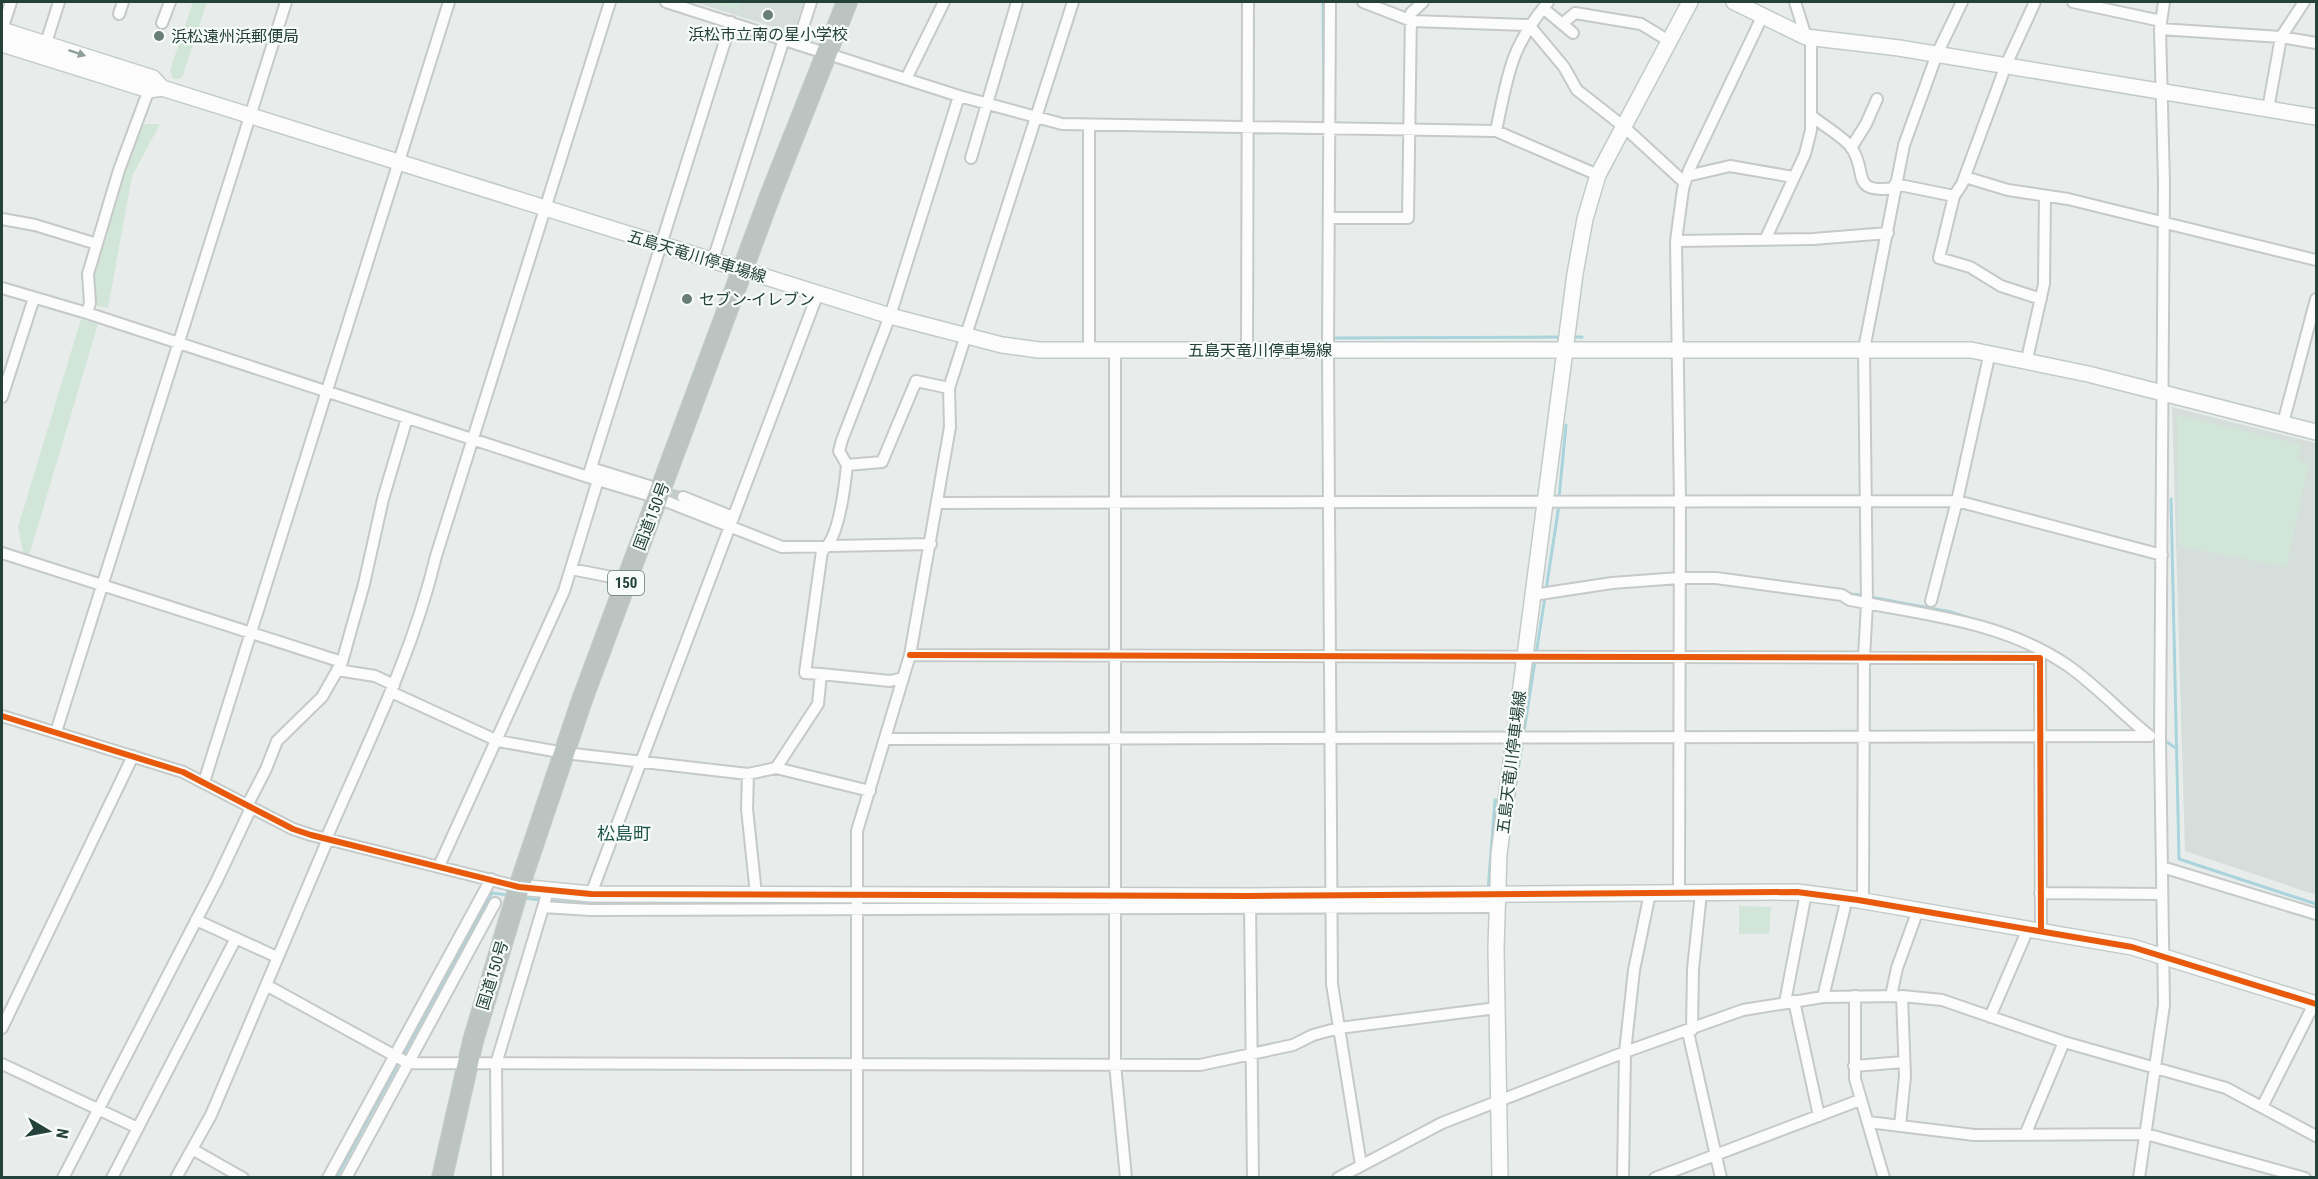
<svg xmlns="http://www.w3.org/2000/svg" width="2318" height="1179" viewBox="0 0 2318 1179" font-family="'Roboto Condensed','Noto Sans JP',sans-serif">
  <style>
    .built { fill: #d6dedb }
    .green { fill: #d1e6d8 }
    .lines { fill: none; stroke-linecap: round; stroke-linejoin: round }
    .stream { stroke: #a9d4db; stroke-width: 3 }
    .street-tunnel { stroke: #c1cbc8; stroke-width: 10; stroke-dasharray: 10 5; stroke-linecap: butt }
    .street-casing { stroke: #c5cac8; stroke-width: 14 }
    .secondary-casing { stroke: #c3cbc8; stroke-width: 18 }
    .highway-casing { stroke: #c3ccc9; stroke-width: 22 }
    .street { stroke: #fcfcfc; stroke-width: 10 }
    .secondary { stroke: #fcfcfc; stroke-width: 15 }
    .highway { stroke: #bcc4c2; stroke-width: 20 }
    .cycleway-casing { stroke: #f7fbf9; stroke-width: 10 }
    .cycleway { stroke: #e8590c; stroke-width: 6 }
    .oneway { fill: #909f9b }
    .poi-dot { fill: #697e78; stroke: #f7fbf9; stroke-width: 2 }
    .labels { text-anchor: middle; stroke-width: 4.5; stroke-linejoin: round; paint-order: stroke }
    .shield { fill: #f7fbf9; stroke: #637a73; stroke-width: 1.5 }
    .shield-label { font-size: 15px; font-weight: bold; fill: #24423a }
    .poi-label { font-size: 16px; fill: #24423a; stroke: #f7fbf9; text-anchor: start }
    .street-label { font-size: 16px; fill: #24423a; stroke: #f7fbf9 }
    .neighbourhood-label { font-size: 18px; fill: #1f5548; stroke: #f7fbf9 }
  </style>
  <rect width="100%" height="100%" fill="#e8edeb"/>
  <path class="built" d="M694 2H803L795 29 789 32Z
    M2172 407 2316 443V895L2185 851Z"/>
  <path class="green" d="M193 2H207L183 75 180 79H173L170 70Z
    M709 2H741L738 10Z
    M143 124H160L132 176 108 308 97 306 92 274 124 170Z
    M81 319 98 324 28 559 23 552 18 527Z
    M2177 415 2301 445 2297 461 2309 463 2286 567 2179 546Z
    M1739 906 1771 907 1769 934H1739Z"/>
  <g class="lines">
    <path class="stream" d="M1323 2 1324 123
      M1571 337H1582
      M1331 338 1562 337
      M1559 498 1566 425
      M2171 499 2179 859 2316 904
      M1546 590 1559 505
      M1850 594 1861 595
      M1870 597 1951 612 2016 633
      M2105 689 2120 703
      M2164 740 2177 749
      M1515 789 1545 597
      M1488 891 1495 800 1499 801
      M524 898 541 900
      M548 901 580 903H985
      M402 1057 492 893 508 895
      M336 1178 399 1062"/>
    <path class="street-tunnel" d="M657 489 683 497"/>
    <defs>
      <path id="street" d="M666 2 959 96 1062 124 1496 131 1598 175
        M1330 2 1328 350 1332 984 1361 1165
        M1363 2 1412 21 1529 25 1564 67 1577 90 1623 126 1685 183
        M1795 2 1806 37
        M2035 2 2006 65 1962 184 1954 196 1939 258 1970 267 2001 286 2041 299
        M2073 2 2161 21
        M1543 8 1573 33
        M119 14 123 2
        M162 23 170 2
        M1562 24 1575 13 1641 24 1669 41
        M2160 29 2281 37 2316 43
        M2 30 11 2
        M46 43 59 2
        M798 43 811 2
        M906 79 944 2
        M2268 109 2281 37 2304 2
        M1813 117C1824 126 1842 136 1851 147 1869 172 1848 194 1895 188
        M1089 125V350
        M1496 131C1508 74 1510 48 1548 2
        M1851 148 1866 124 1877 99
        M971 158 1017 2
        M1687 176 1730 166 1793 177
        M1965 177 2008 190 2068 199 2316 260
        M1895 184 1954 196
        M1329 218H1408L1411 13 1423 2
        M2 219 35 225 97 244
        M1765 240 1805 154 1811 130V38
        M1676 241 1813 239 1888 233
        M713 260 784 39
        M2 288 87 313 588 477 658 498 782 547 931 544
        M87 313 90 303 88 274 119 170 151 84
        M1115 350V1064L1126 1178
        M1247 351 1248 2
        M2027 359 2044 284 2045 196
        M2 397 34 298
        M2283 423 2316 299
        M847 465 839 451 842 440 890 316 959 96
        M591 468 649 486
        M588 477 731 22
        M683 497 733 517
        M937 503 1957 501 2162 555
        M2 553 342 662
        M571 569 627 580
        M1533 595 1612 583 1679 578H1716L1842 595 1850 600C1925 615 2002 621 2067 665 2097 686 2122 714 2150 736
        M1931 601 1957 501 1990 352
        M910 655 2040 658 2041 931
        M337 670 375 676 394 685
        M821 674 890 681 903 678
        M391 692 498 741 565 753 748 774 776 768 870 791
        M2 716 183 772 293 829 311 835 519 887
        M56 732 286 2
        M885 739 2149 736
        M776 768 818 704 821 674 805 673 822 551C839 540 845 485 847 465L882 462 916 381 949 388
        M748 774 747 809 756 894
        M204 782 449 2
        M247 806 266 769 277 741 322 697 342 662 364 584 383 499 407 418
        M326 839C367 744 412 657 436 556L610 2
        M439 866 564 591 598 480
        M2162 867 2316 914
        M1679 893 1680 502 1676 241 1683 189 1689 170 1763 15
        M2040 893 2162 894
        M591 894 818 293
        M1863 901 1864 657 1867 604 1864 349 1904 145 1937 54 1962 2
        M1250 902 1253 1178
        M543 907 590 910 1497 907
        M196 920 277 957
        M266 985 408 1063 1200 1065 1293 1045 1313 1035 1339 1028 1497 1008
        M1855 996V1079L1884 1178
        M1891 996 1897 968 1918 910
        M1823 997 1847 898
        M1794 1001 1819 1116
        M1785 1002 1806 893
        M1990 1017 2028 929
        M2 1028 133 756
        M1692 1030 1693 969 1701 893
        M1688 1032 1721 1178
        M2 1064 138 1128
        M1854 1066 1904 1062
        M2262 1107 2314 1004
        M1868 1122 1974 1135 2146 1134 2305 1178
        M1900 1126 1905 1076 1902 996
        M2025 1135 2064 1042
        M192 1149 243 1178
        M63 1178 217 880 251 808
        M112 1178 236 938
        M176 1178 211 1115 328 839
        M328 1178 491 879
        M346 1178 495 903
        M497 1178 496 1064 548 891
        M857 1178V831L910 655 950 427 949 388 1073 2
        M1338 1178 1442 1123 1625 1052 1743 1010 1823 997 1902 996 1942 1000 2064 1042 2226 1088 2316 1136
        M1623 1178 1625 1052 1634 970 1650 893
        M1655 1178 1860 1100
        M2139 1178 2164 1005 2160 741 2164 182 2160 29 2164 2"/>
      <path id="secondary" d="M1734 2 1806 37 1899 48 2316 117
        M2 30 153 78 162 88
        M2 44 149 90 162 88 890 316 1002 345 1039 350H1971L2088 374 2316 432
        M519 887 591 894 1250 896 1797 892 1858 900 2132 947 2316 1004
        M1500 1178 1496 948 1499 854 1575 274 1585 219 1598 175 1690 2"/>
      <path id="highway" d="M442 1178 473 1041 519 887 582 700 770 196 847 2"/>
    </defs>
    <use href="#street" class="street-casing"/>
    <use href="#secondary" class="secondary-casing"/>
    <use href="#highway" class="highway-casing"/>
    <use href="#street" class="street"/>
    <use href="#secondary" class="secondary"/>
    <use href="#highway" class="highway"/>
    <defs>
      <path id="cycleway" d="M910 655 2040 658 2041 931
        M2 716 183 772 293 829 311 835 519 887 591 894 1250 896 1797 892 1858 900 2132 947 2316 1004"/>
    </defs>
    <use href="#cycleway" class="cycleway-casing"/>
    <use href="#cycleway" class="cycleway"/>
  </g>
  <defs><path id="oneway-solid" d="M-6-.8H1V-3.2L6.5 0L1 3.2V.8H-6Z" transform="scale(1.5)"/></defs>
  <use class="oneway" href="#oneway-solid" transform="translate(77 53) rotate(18)"/>
  <g class="poi-dot">
    <circle cx="768" cy="15" r="6"/>
    <circle cx="159" cy="36" r="6"/>
    <circle cx="687" cy="299" r="6"/>
  </g>
  <g class="labels">
    <rect class="shield" x="608" y="571" width="36" height="24" rx="4.5"/>
    <g class="shield-label">
      <text x="626" y="588">150</text>
    </g>
    <g class="poi-label">
      <text x="768" y="40" text-anchor="middle">浜松市立南の星小学校</text>
      <text x="171" y="42">浜松遠州浜郵便局</text>
      <text x="699" y="305">セブン-イレブン</text>
    </g>
    <g class="street-label">
      <text transform="translate(697 256) rotate(17)" y="6">五島天竜川停車場線</text>
      <text x="1260" y="356">五島天竜川停車場線</text>
      <text transform="translate(651 516) rotate(-69)" y="6">国道150号</text>
      <text transform="translate(1511 762) rotate(-83)" y="6">五島天竜川停車場線</text>
      <text transform="translate(492 975) rotate(-73)" y="6">国道150号</text>
    </g>
    <g class="neighbourhood-label">
      <text x="624" y="840">松島町</text>
    </g>
  </g>
  <rect width="2318" height="1179" fill="none" stroke="#24423a" stroke-width="6"/>
  <g transform="translate(48 1131) rotate(100)" stroke="#f7fbf9" stroke-width="4.5" paint-order="stroke">
  <path d="M0-4.5L10 22L0 15L-10 22Z" fill="#24423a"/>
  <text y="-9" font-size="16" font-weight="bold" text-anchor="middle" fill="#24423a">N</text>
  </g>
</svg>
